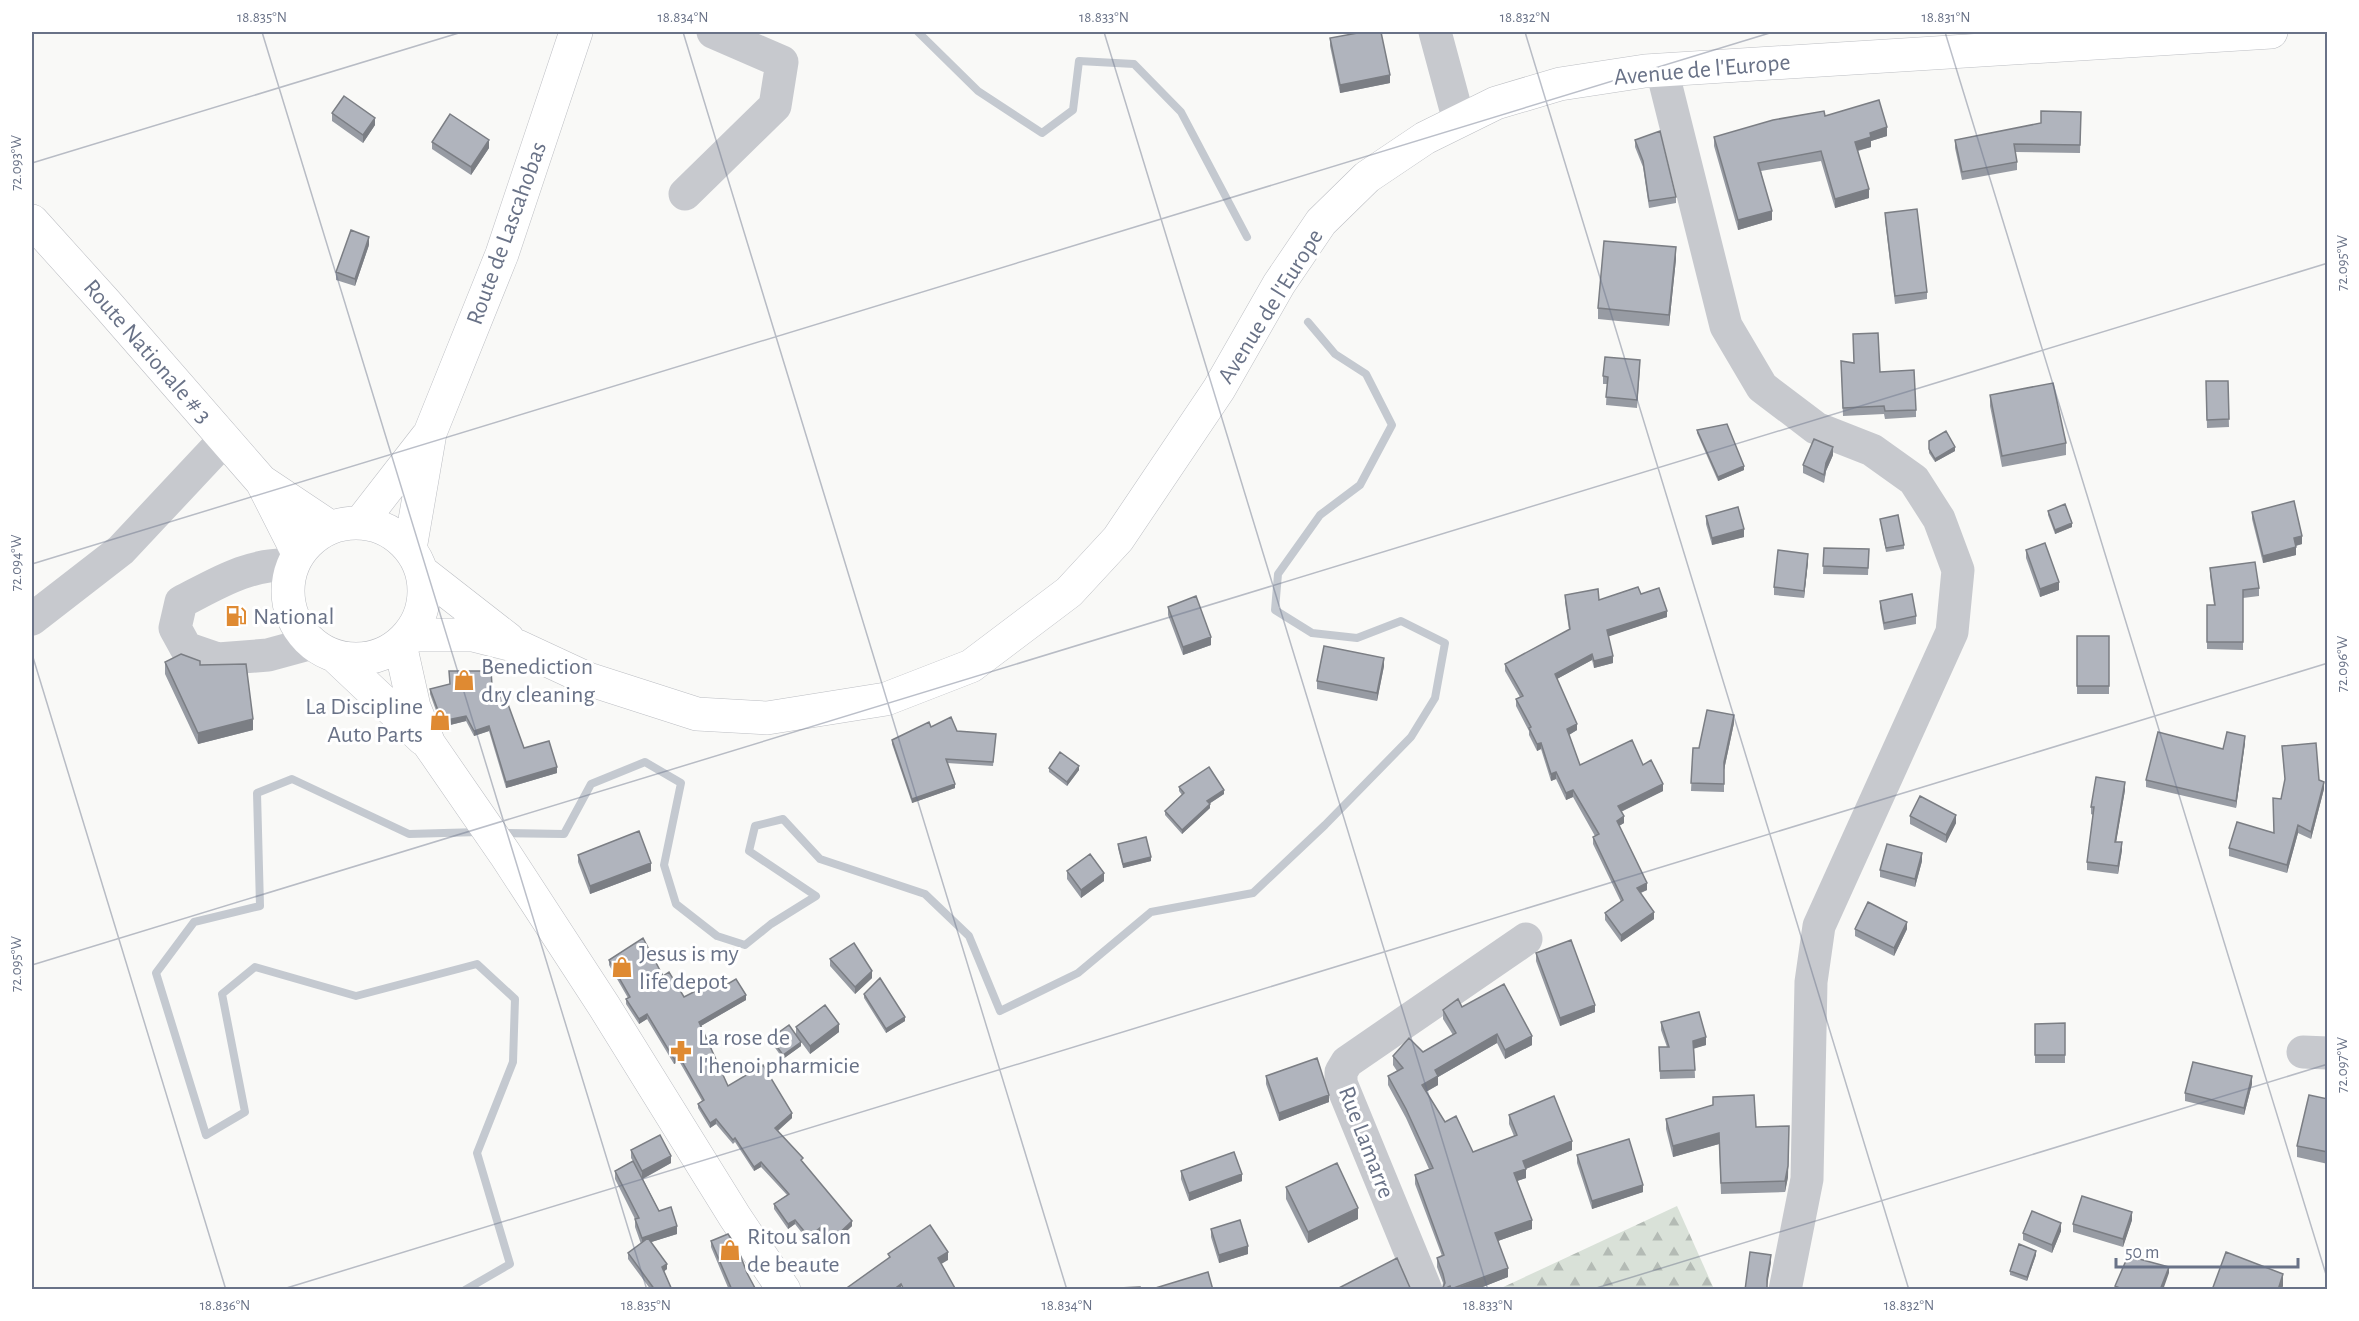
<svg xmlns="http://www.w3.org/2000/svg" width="2359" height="1321" viewBox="0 0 2359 1321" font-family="'Alegreya Sans',sans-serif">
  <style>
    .forest { fill: url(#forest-firs) }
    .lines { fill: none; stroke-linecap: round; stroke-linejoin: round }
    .stream { stroke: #c4c9d0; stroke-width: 8 }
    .major-casing { stroke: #bcbec3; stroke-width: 34 }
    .minor { stroke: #c7c9ce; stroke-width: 33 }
    .major { stroke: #fff; stroke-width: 33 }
    .wall { fill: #979ba3 }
    .shaded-wall { fill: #7b7e84 }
    .building { fill: #b0b4bd; stroke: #7b7e84; stroke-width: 1.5 }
    .ticks { fill: none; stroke: #697287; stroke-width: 1.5; stroke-opacity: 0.45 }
    .labels { text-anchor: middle; stroke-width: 6; stroke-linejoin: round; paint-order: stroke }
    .street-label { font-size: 24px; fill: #697287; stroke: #fff }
    .poi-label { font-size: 24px; fill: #697287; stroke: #fff; text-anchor: start }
    .neatline { fill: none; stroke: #697287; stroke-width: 2 }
    .ticks-label { font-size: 15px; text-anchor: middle; fill: #697287 }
  </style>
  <defs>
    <pattern id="forest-firs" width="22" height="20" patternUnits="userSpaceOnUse" patternTransform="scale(1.5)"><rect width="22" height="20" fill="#d9e1d8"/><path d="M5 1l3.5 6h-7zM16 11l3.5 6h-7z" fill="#b4bbb5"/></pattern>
  </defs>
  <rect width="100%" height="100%" fill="#f9f9f7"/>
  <path class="forest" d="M1677 1206 1714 1289H1499Z"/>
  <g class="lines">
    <path class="stream" d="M918 32 978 91 1042 133 1073 110 1079 61 1134 64 1181 112 1247 237
      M500 833 564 834 591 784 645 762 681 783 664 865 676 904 717 936 745 945 771 924 816 896 749 851 755 826 783 819 820 859 925 894 969 936 1000 1011 1078 973 1151 912 1253 893 1325 825 1411 737 1435 698 1445 643 1401 621 1357 638 1312 633 1275 610 1278 574 1320 515 1360 485 1392 425 1366 374 1335 354 1308 322
      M465 1290 510 1264 477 1153 513 1062 515 999 477 964 356 996 255 967 222 994 245 1112 206 1135 156 973 194 922 260 906 257 793 292 779 409 834 479 832"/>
    <defs>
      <path id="major" d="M32 221 106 303 262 482 298 553
        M264 483 330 527
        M361 522 427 437
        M288 591a68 68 0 1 1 136 0a68 68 0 1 1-136 0Z
        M410 549 430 433 502 254 576 32
        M422 572 508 639
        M409 635H473L517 646 588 679 697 714 767 718 886 699 971 666 1069 592 1118 539 1219 389 1279 284 1321 222 1367 177 1425 138 1496 103 1560 84 1645 71 2271 32
        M400 644 414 707 429 744 505 854 604 1006 735 1217 784 1290
        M335 656 423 739"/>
    </defs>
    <use href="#major" class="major-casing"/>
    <path class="minor" d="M1435 32 1459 121
      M1662 70 1726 326 1762 387 1816 428 1872 450 1914 480 1939 519 1958 570 1952 632 1819 926 1811 982 1807 1179 1785 1290
      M685 194 775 106 782 62 713 32
      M292 565C249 563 218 583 181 602L175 628 186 648 218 659 268 655 312 643
      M32 619 121 550 225 439
      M2303 1052 2328 1053
      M1426 1290 1341 1083V1072L1347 1062 1526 939"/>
    <use href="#major" class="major"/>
  </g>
  <path class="wall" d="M1330 38 1390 83 1340 93 1330 46Z
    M2081 112 2080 153 2015 152 2017 162V170L1962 180 1955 148V140L2041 123Z
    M332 113 375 125 363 143 332 121Z
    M1825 116 1887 136 1871 141V147L1858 151 1869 198 1835 208 1821 161 1761 171 1772 220 1738 230 1714 146V137Z
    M1635 140 1676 197V203L1649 208 1643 167 1635 147Z
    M432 142 489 148 471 175 432 149Z
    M1885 213 1927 292V299L1895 304 1885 220Z
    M369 245 355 286 336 280V272Z
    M1676 259 1669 326 1598 319V308Z
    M1841 361 1880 372 1916 410V417L1885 419 1884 414 1843 416Z
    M1640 368 1637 408 1606 405 1607 384H1603V376Z
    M2206 381H2228L2229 427 2207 428Z
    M1990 395 2066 443V455L2002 467 1990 406Z
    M1697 430 1744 470 1718 481 1697 433Z
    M1929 441 1955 451 1935 462 1929 453Z
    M1833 455 1826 471 1824 483 1803 473V465Z
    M2048 511 2072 527 2055 534 2048 515Z
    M2252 512 2302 544 2296 546V555L2263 563 2252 519Z
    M1706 516 1744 537 1712 545 1706 524Z
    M1880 519 1904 545V549L1886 552Z
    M1824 548 1869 549 1868 575 1823 574Z
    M2026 550 2059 590 2040 597 2026 558Z
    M1808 562 1804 598 1774 595V587Z
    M2210 568 2259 588V596L2243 598V650L2207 649V605H2214L2210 576Z
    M1641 594 1667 617 1608 636 1613 663 1594 668 1592 660 1557 679 1577 730 1569 735 1580 765H1643L1663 791 1621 812 1624 823 1619 826 1647 890 1641 893 1654 919 1621 942 1605 920V913L1621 902 1593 844V837L1595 836 1573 797 1566 800 1556 779 1551 781 1541 749 1537 751 1529 735V731L1516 706V699L1520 697 1505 671V664L1569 630 1565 602V595L1599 600Z
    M1880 601 1916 616V624L1884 630 1880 608Z
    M1168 607 1211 645 1183 655 1168 615Z
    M2077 636H2109V694H2077Z
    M165 662 200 665 253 730 198 744 165 674Z
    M1384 666 1377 701 1317 689V681Z
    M449 671 493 700 524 748 557 773 506 788 489 731 474 736 466 721 442 727 430 694V689L450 684Z
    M1734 723 1724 770V792L1691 791 1693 748H1699Z
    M931 727 957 731 996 734 993 766 947 763 955 788 912 803 892 744V740Z
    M2245 743 2236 808 2146 787V780L2223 749Z
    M2282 746 2319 780 2324 789 2311 839 2298 833 2287 873 2229 856V848L2274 832 2285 781Z
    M1049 768 1079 770 1067 786 1049 772Z
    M1179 787 1224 794 1209 804 1210 808 1182 834 1165 815V811L1182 795 1179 791Z
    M2125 790 2116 842 2122 850 2118 874 2087 870V862L2093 815 2091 814V807Z
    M1910 816 1956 823 1946 843 1910 824Z
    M1118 844 1151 861 1123 868 1118 848Z
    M578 855 651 871 590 894 578 862Z
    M1922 861 1915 887 1880 877V870Z
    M1067 871 1104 881 1081 898 1067 879Z
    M1855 929H1907L1894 956 1855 936Z
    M1536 953 1595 1012 1560 1026 1536 961Z
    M830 959 872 978 855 994 830 966Z
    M609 960 663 976 684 997 721 988 746 1000 701 1026 728 1086 792 1118 778 1131 852 1226 833 1244 821 1231 809 1242 795 1224 788 1229 774 1209V1204L787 1195 761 1167 754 1171 735 1142 733 1144 716 1124 710 1128 698 1108V1104L702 1101 679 1061 674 1064 647 1019 639 1024 626 1004V999L628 998 609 965Z
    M864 994 905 1021 886 1033 864 998Z
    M1462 1007 1532 1045 1505 1059 1497 1043 1438 1077V1085L1426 1092 1445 1122 1473 1152 1514 1136 1509 1124V1115L1572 1150 1526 1169V1178L1517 1181 1532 1229 1498 1241 1508 1277 1475 1290H1442L1443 1283 1437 1267V1258L1442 1256 1415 1184V1175L1429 1169 1406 1118 1388 1085V1076L1397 1071 1393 1065V1056L1423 1052 1453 1035 1443 1019V1010Z
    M1661 1022 1706 1045 1694 1048 1695 1078 1660 1079 1659 1047H1667L1661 1030Z
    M2065 1023V1063H2035V1024Z
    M796 1027 839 1032 810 1054 796 1035Z
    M771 1038 801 1046 783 1059 771 1042Z
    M1266 1076 1329 1102 1279 1121 1266 1084Z
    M2252 1084 2244 1115 2185 1101V1093Z
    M1713 1097 1756 1127 1788 1177 1785 1192 1721 1194 1719 1144 1673 1157 1666 1129V1119L1713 1105Z
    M2328 1099V1164L2297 1157V1146Z
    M631 1150 671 1163 643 1179 659 1211 677 1234 651 1242 667 1269 664 1271 672 1290H651L628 1259V1253L641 1244 635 1227V1219L615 1179V1171L633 1161 631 1158Z
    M1577 1155 1643 1192 1592 1209 1577 1163Z
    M1181 1171 1242 1181 1189 1201 1181 1179Z
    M1286 1187 1358 1219 1308 1243 1286 1199Z
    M2132 1220 2123 1247 2073 1232V1224Z
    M1211 1229 1248 1254 1219 1263 1211 1237Z
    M2061 1231 2052 1253 2023 1240V1233Z
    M711 1241 747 1273 756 1290H729L711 1247Z
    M2036 1255 2027 1281 2010 1275V1271Z"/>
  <path class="shaded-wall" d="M1390 75V83L1340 93V85Z
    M375 118V125L363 143V135Z
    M1887 127V136L1871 141V147L1855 151V142L1870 133Z
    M489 140V148L471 175V167Z
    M1869 189V198L1835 208V199Z
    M1772 211V220L1738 230V220Z
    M369 237V245L355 286V279Z
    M1676 247V259L1669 326V315Z
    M1833 447V455L1826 471 1824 483 1826 463Z
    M1955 447V451L1935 462V459Z
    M1744 466V470L1718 481V477Z
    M2072 523V527L2055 534V530Z
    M1744 529V537L1712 545V538Z
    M2302 536V544L2294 546V538Z
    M2296 547V555L2263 563V556Z
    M1808 554V562L1804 598V591Z
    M2059 582V590L2040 597V589Z
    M1667 611V617L1607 637V630Z
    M1211 637V645L1183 655V647Z
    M1592 654V660L1555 680V674Z
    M1613 656V663L1594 668V661Z
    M1384 658V666L1377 701V693Z
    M1734 715V723L1724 770V792V762Z
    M466 716V721L442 727V721Z
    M253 719V730L198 744V733Z
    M1577 724V730L1567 736V729Z
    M489 726V731L474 736V731Z
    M2245 736V743L2236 808V801Z
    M1541 743V749L1537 751V744Z
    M1079 766V770L1067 786V782Z
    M557 767V773L506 788V782Z
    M1556 772V779L1551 781V774Z
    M2125 782V790L2115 849V842Z
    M2324 782V789L2311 839V832Z
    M955 784V788L912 803V799Z
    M1663 784V791L1618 813V806Z
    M1224 790V794L1207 805V801Z
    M1573 790V797L1566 800V793Z
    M1210 804V808L1182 834V830Z
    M1956 815V823L1946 843V835Z
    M1624 816V823L1617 827V821Z
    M2298 825V833L2287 873V865Z
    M2122 842V850L2118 874V866Z
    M1922 853V861L1915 887V879Z
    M1151 857V861L1123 868V864Z
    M651 863V871L590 894V886Z
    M1104 873V881L1081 898V890Z
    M1647 883V890L1637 894V888Z
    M1654 912V919L1621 942V935Z
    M1907 922V929L1894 956V948Z
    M872 971V978L855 994V987Z
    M746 995V1000L699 1027V1022Z
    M1595 1005V1012L1560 1026V1018Z
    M647 1014V1019L639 1024V1019Z
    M905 1017V1021L886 1033V1029Z
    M839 1024V1032L810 1054V1046Z
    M1497 1034V1043L1438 1077V1085L1422 1094V1085L1435 1070Z
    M1532 1036V1045L1505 1059V1050Z
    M1706 1037V1045L1693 1049V1041Z
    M801 1042V1046L783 1059V1055Z
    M679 1056V1061L674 1064V1059Z
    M2252 1076V1084L2244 1115V1108Z
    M1329 1095V1102L1279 1121V1113Z
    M792 1113V1118L775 1133V1128Z
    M716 1119V1124L710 1128V1123Z
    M1719 1133V1144L1673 1157V1146Z
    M1789 1137 1788 1177 1785 1192V1181Z
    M1572 1141V1150L1523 1170V1161Z
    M671 1156V1163L642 1179V1171Z
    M761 1162V1167L754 1171V1167Z
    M1526 1169V1178L1514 1182V1173Z
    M1242 1174V1181L1189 1201V1193Z
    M1643 1185V1192L1592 1209V1201Z
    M1358 1208V1219L1308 1243V1232Z
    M2132 1212V1220L2123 1247V1239Z
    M795 1220V1224L788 1229V1224Z
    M1532 1220V1229L1495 1242V1233Z
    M852 1221V1226L833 1244V1239Z
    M2061 1223V1231L2052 1253V1245Z
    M677 1226V1234L642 1245V1238Z
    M821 1227V1231L809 1242V1237Z
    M1248 1246V1254L1219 1263V1255Z
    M2036 1251V1255L2027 1281V1277Z
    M948 1252V1260L938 1266V1258Z
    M1771 1255V1263L1767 1286V1279Z
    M667 1264V1269L662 1273V1267Z
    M2169 1267V1273L2163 1290H2160Z
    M1508 1268V1277L1475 1290H1451Z
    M2283 1274V1286L2282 1290H2278Z
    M901 1284V1290H893Z"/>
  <path class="building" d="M1363 32H1381L1390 75 1340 85 1330 38Z
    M344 96 375 118 363 135 332 113Z
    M1879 100 1887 127 1870 133 1871 137 1855 142 1869 189 1835 199 1821 151 1758 163 1772 211 1738 220 1714 137 1773 120 1824 111 1825 116Z
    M2041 111 2081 112 2080 145 2014 144 2017 162 1962 172 1955 140 2041 123Z
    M450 114 489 140 471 167 432 142Z
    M1660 131 1676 197 1649 201 1643 161 1635 140Z
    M1917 209 1927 292 1895 296 1885 213Z
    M351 230 369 237 355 279 336 272Z
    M1604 241 1676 247 1669 315 1598 308Z
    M1878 333 1880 372 1914 370 1916 410 1885 411 1884 406 1843 408 1841 361 1854 363 1853 334Z
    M1605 357 1640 360 1637 400 1606 397 1608 377 1603 376Z
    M2206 381H2228L2229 419 2207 420Z
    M2053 383 2066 443 2002 456 1990 395Z
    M1727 424 1744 466 1718 477 1697 430Z
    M1946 431 1955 447 1935 459 1929 449V441Z
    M1814 439 1833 447 1826 463 1824 475 1803 465Z
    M2294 501 2302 536 2294 538 2296 547 2263 556 2252 512Z
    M2065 504 2072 523 2055 530 2048 511Z
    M1738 507 1744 529 1712 538 1706 516Z
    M1898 515 1904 545 1886 548 1880 519Z
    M2045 543 2059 582 2040 589 2026 550Z
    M1824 548 1869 549 1868 568 1823 566Z
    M1778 550 1808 554 1804 591 1774 587Z
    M2255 562 2259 588 2243 590V642H2207V605H2215L2210 568Z
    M1638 587 1641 594 1659 588 1667 611 1607 630 1613 656 1594 661 1592 654 1555 674 1577 724 1567 729 1580 765 1632 740 1643 765 1651 760 1663 784 1618 806 1624 816 1617 821 1647 883 1637 888 1654 912 1621 935 1605 913 1623 900 1593 837 1599 834 1573 790 1566 793 1556 772 1551 774 1541 743 1537 744 1529 728 1531 727 1516 699 1523 696 1505 664 1570 629 1565 595 1598 589 1599 600Z
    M1912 594 1916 616 1884 623 1880 601Z
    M1196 596 1211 637 1183 647 1168 607Z
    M2077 636H2109V686H2077Z
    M1324 646 1384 658 1377 693 1317 681Z
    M181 654 200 661V665L246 664 253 719 198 733 165 662Z
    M449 671H491L493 700 505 696 524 748 549 741 557 767 506 782 489 726 474 731 466 716 442 721 430 689 450 684Z
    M1707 710 1734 715 1724 762V784L1691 783 1693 748H1699Z
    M951 717 957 731 996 734 993 762 946 759 955 784 912 799 892 740 929 722 931 727Z
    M2158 732 2223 749 2227 732 2245 736 2236 801 2146 780Z
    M2316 743 2319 780 2324 782 2311 832 2298 825 2287 865 2229 848 2237 822 2274 833 2273 798 2281 799 2285 779 2282 746Z
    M1060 752 1079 766 1067 782 1049 768Z
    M1209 767 1224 790 1207 801 1210 804 1182 830 1165 811 1184 793 1179 787Z
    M2096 777 2125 782 2115 842H2122L2118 866 2087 862 2094 807H2091Z
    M1920 796 1956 815 1946 835 1910 816Z
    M639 831 651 863 590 886 578 855Z
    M1146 837 1151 857 1123 864 1118 844Z
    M1887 844 1922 853 1915 879 1880 870Z
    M1090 854 1104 873 1081 890 1067 871Z
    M1868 902 1907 922 1894 948 1855 929Z
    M643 938 663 976 669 972 684 997 717 980 721 988 736 979 746 995 699 1022 728 1086 763 1065 792 1113 775 1128 803 1158 801 1160 852 1221 833 1239 821 1227 809 1237 795 1220 788 1224 774 1204 789 1194 761 1162 754 1167 735 1138 733 1140 716 1119 710 1123 698 1104 704 1100 679 1056 674 1059 647 1014 639 1019 626 999 630 997 609 960Z
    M1571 940 1595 1005 1560 1018 1536 953Z
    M854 943 872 971 855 987 830 959Z
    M880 978 905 1017 886 1029 864 994Z
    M1504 984 1532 1036 1505 1050 1497 1034 1435 1070 1438 1076 1422 1085 1445 1122 1456 1116 1473 1152 1517 1135 1509 1115 1554 1096 1572 1141 1523 1161 1526 1169 1514 1173 1532 1220 1495 1233 1508 1268 1451 1289 1450 1286 1442 1290 1445 1283 1443 1274 1437 1258 1444 1255 1415 1175 1433 1168 1406 1109 1388 1076 1403 1068 1393 1056 1409 1038 1423 1052 1456 1033 1443 1010 1458 999 1462 1007Z
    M825 1005 839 1024 810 1046 796 1027Z
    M1699 1012 1706 1037 1693 1041 1695 1070 1660 1071 1659 1047H1669L1661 1022Z
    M2065 1023V1055H2035V1024Z
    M789 1025 801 1042 783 1055 771 1038Z
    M1317 1058 1329 1095 1279 1113 1266 1076Z
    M2193 1062 2252 1076 2244 1108 2185 1093Z
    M1754 1095 1756 1127 1789 1126 1788 1166 1785 1181 1721 1183 1719 1133 1673 1146 1666 1119 1713 1105V1097Z
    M2309 1095 2328 1099V1152L2297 1146Z
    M660 1135 671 1156 642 1171 631 1150Z
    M1629 1139 1643 1185 1592 1201 1577 1155Z
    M1234 1152 1242 1174 1189 1193 1181 1171Z
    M633 1161 659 1211 671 1207 677 1226 642 1238 635 1219 639 1218 615 1171Z
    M1337 1163 1358 1208 1308 1232 1286 1187Z
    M2082 1196 2132 1212 2123 1239 2073 1224Z
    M2032 1211 2061 1223 2052 1245 2023 1233Z
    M1240 1220 1248 1246 1219 1255 1211 1229Z
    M930 1225 948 1252 938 1258 956 1290H904L901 1284 893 1290H844L890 1257 888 1254Z
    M728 1234 738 1249 747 1273 756 1290H732L711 1241Z
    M648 1238 667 1264 662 1267 672 1290H655L628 1253Z
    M2019 1244 2036 1251 2027 1277 2010 1271Z
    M1750 1252 1771 1255 1767 1279V1290H1745Z
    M2226 1252 2283 1274 2278 1290H2212Z
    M2128 1256 2169 1267 2160 1290H2124L2115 1286Z
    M1397 1258 1411 1290H1335Z
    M1208 1272 1213 1290H1149Z
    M1140 1287V1290H1119V1288Z"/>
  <path class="ticks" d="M262 32 647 1290M683 32 1067 1290M1104 32 1488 1290M1525 32 1909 1290M1945 32 2328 1281M32 163 462 32M32 564 1773 32M32 654 226 1290M32 965 2328 263M280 1290 2328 663M1590 1290 2328 1064"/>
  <defs>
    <symbol id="fuel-bare" viewBox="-9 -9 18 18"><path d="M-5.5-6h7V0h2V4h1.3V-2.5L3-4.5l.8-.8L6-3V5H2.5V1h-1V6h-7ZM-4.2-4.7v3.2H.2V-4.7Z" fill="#df8a32" stroke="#fff" stroke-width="2.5" paint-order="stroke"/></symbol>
    <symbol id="shop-bare" viewBox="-9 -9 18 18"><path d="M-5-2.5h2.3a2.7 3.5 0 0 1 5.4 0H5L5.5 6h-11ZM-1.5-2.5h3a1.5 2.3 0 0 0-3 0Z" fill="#df8a32" stroke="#fff" stroke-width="2.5" paint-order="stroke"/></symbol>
    <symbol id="pharmacy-bare" viewBox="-9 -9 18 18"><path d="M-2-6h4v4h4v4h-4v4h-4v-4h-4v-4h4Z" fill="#df8a32" stroke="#fff" stroke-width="2.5" paint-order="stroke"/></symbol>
  </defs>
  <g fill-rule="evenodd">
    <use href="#fuel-bare" x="221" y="601" width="30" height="30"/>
    <use href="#shop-bare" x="449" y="665" width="30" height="30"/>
    <use href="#shop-bare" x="425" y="705" width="30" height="30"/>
    <use href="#shop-bare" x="607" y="952" width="30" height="30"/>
    <use href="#pharmacy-bare" x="666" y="1036" width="30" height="30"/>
    <use href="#shop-bare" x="715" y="1235" width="30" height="30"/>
  </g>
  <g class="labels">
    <g class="street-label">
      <text transform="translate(1702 69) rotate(-5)" y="8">Avenue de l'Europe</text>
      <text transform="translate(506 233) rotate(-70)" y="8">Route de Lascahobas</text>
      <text transform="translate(1270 306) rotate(-58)" y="8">Avenue de l'Europe</text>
      <text transform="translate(148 351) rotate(49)" y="8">Route Nationale # 3</text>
      <text transform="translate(1367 1142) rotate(69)" y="8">Rue Lamarre</text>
    </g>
    <g class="poi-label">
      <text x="253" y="624">National</text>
      <text x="481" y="674">Benediction<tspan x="481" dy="28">dry cleaning</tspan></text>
      <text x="423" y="714" text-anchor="end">La Discipline<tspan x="423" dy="28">Auto Parts</tspan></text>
      <text x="639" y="961">Jesus is my<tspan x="639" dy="28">life depot</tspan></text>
      <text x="698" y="1045">La rose de<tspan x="698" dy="28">l'henoi pharmicie</tspan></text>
      <text x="747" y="1244">Ritou salon<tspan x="747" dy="28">de beaute</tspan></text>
    </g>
  </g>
  <rect width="2359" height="1321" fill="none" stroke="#ffffff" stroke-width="66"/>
  <path d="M2116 1258v9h182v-9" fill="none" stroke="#697287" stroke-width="3"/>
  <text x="2125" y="1258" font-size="18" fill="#697287" stroke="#ffffff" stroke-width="4.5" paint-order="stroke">50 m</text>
  <rect x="33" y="33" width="2293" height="1255" class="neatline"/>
  <g class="ticks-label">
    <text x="262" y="22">18.835°N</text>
    <text x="683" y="22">18.834°N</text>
    <text x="1104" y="22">18.833°N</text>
    <text x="1525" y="22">18.832°N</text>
    <text x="1946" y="22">18.831°N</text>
    <text transform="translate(16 163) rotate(-90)" y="5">72.093°W</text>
    <text transform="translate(2342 263) rotate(-90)" y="5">72.095°W</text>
    <text transform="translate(16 563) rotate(-90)" y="5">72.094°W</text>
    <text transform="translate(2342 664) rotate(-90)" y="5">72.096°W</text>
    <text transform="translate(16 964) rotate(-90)" y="5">72.095°W</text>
    <text transform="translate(2342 1065) rotate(-90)" y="5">72.097°W</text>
    <text x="225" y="1310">18.836°N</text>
    <text x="646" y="1310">18.835°N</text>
    <text x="1067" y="1310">18.834°N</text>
    <text x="1488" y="1310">18.833°N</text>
    <text x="1909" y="1310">18.832°N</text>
  </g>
</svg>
